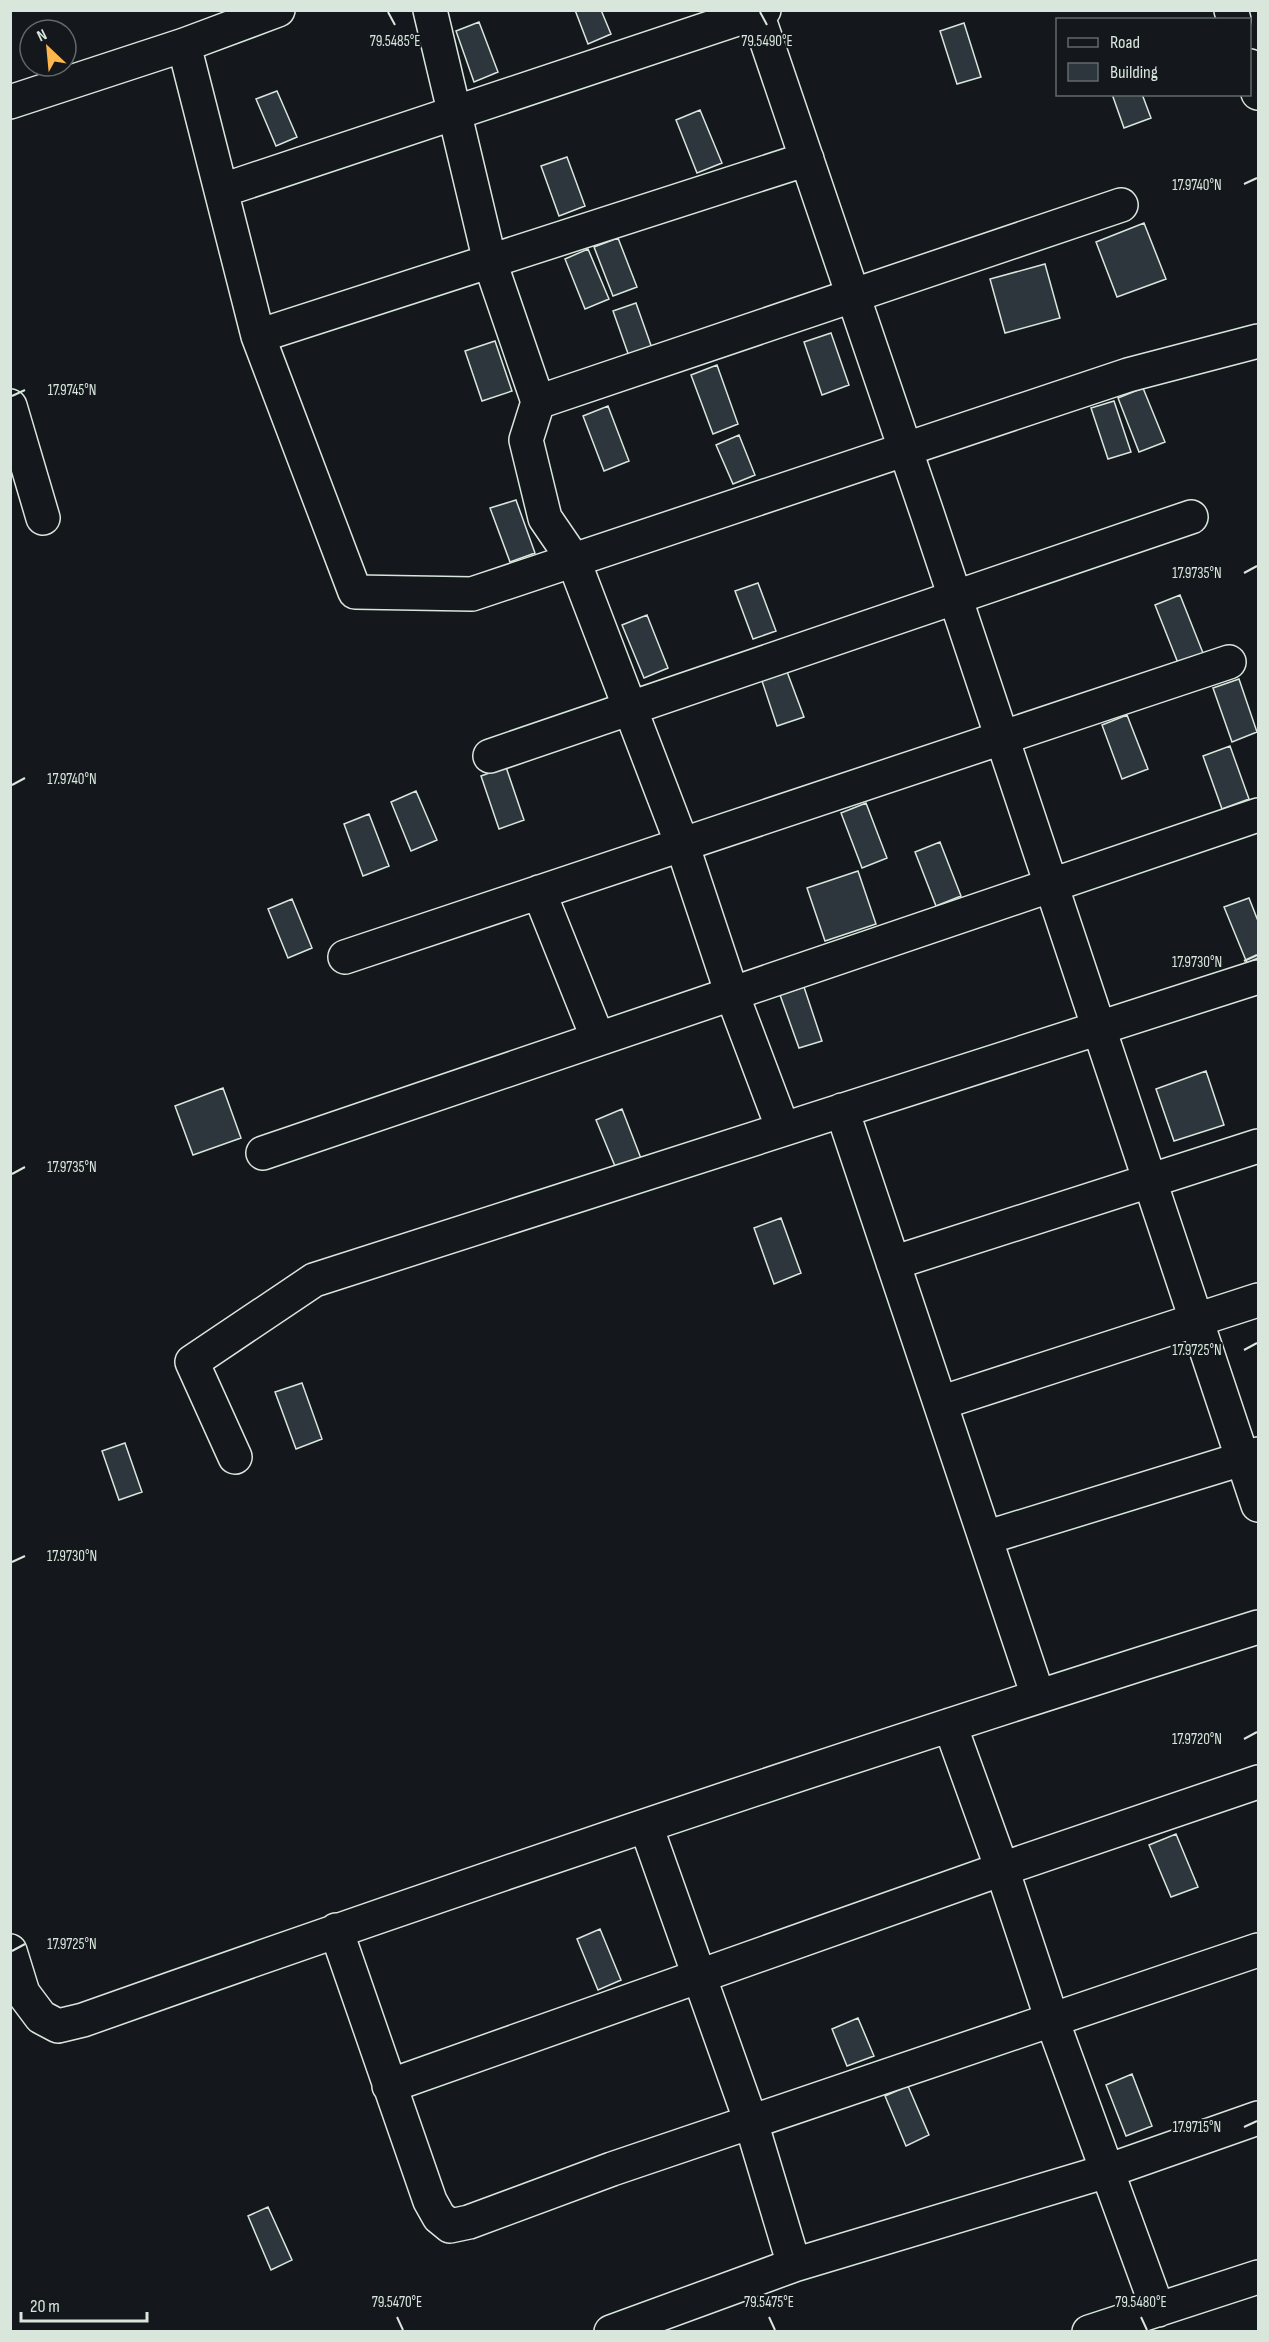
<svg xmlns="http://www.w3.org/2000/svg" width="1269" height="2342" viewBox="0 0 1269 2342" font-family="'Sofia Sans Condensed',sans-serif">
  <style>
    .building { fill: #2c363c; stroke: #d8e6dc; stroke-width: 1.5 }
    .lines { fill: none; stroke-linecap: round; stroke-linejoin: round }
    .minor-casing { stroke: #d8e6dc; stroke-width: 36 }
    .minor { stroke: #14181c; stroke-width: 33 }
    .ticks { fill: none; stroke: #d8e6dc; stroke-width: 2 }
    .ticks-label { font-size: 15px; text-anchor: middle; fill: #d8e6dc; stroke: #14181c; stroke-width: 4.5; stroke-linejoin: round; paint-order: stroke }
  </style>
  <rect width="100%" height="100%" fill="#14181c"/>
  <path class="building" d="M575 10H601L611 34 588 44Z
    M479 22 498 72 474 82 456 31Z
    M964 23 981 77 957 84 940 31Z
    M277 91 297 137 276 146 256 99Z
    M1112 94H1142L1151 118 1124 128Z
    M700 110 722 163 697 173 676 120Z
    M567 157 585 206 559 216 541 166Z
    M1144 223 1166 279 1117 297 1096 242Z
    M618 238 637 287 613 296 594 247Z
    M588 249 609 299 585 309 565 259Z
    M1045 264 1060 318 1005 333 990 279Z
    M636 303 654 354 631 362 613 311Z
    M831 333 849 385 822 395 804 342Z
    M495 341 512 391 482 401 465 351Z
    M717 365 738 424 713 434 691 375Z
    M1143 388 1165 442 1139 452 1118 398Z
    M1114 401 1131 452 1108 459 1091 408Z
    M608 406 629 461 604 471 583 416Z
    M739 435 755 475 733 484 716 445Z
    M516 500 535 553 510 562 490 508Z
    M758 583 776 631 753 639 735 591Z
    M1180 595 1203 653 1178 663 1155 605Z
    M647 615 668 668 644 678 622 625Z
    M786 669 804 717 777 726 761 678Z
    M1239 679 1257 732 1232 742 1213 688Z
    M1127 715 1148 769 1122 779 1102 725Z
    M1230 746 1249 799 1222 809 1203 756Z
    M506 767 524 820 499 829 481 776Z
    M416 791 437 840 411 851 391 802Z
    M866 803 887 858 862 868 841 813Z
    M369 814 389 866 363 876 344 824Z
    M940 842 961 896 936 906 915 852Z
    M858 871 876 924 825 941 807 888Z
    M1249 898 1258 921V958L1247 963 1224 907Z
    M292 899 312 948 288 958 268 909Z
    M804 987 822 1041 799 1048 780 995Z
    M1206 1071 1224 1125 1174 1141 1156 1089Z
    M223 1088 241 1138 193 1155 175 1106Z
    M622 1109 642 1161 617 1171 596 1120Z
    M781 1218 801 1273 774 1284 754 1228Z
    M302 1383 322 1439 296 1449 275 1392Z
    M125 1443 142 1492 119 1500 102 1451Z
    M1176 1834 1198 1887 1171 1897 1149 1845Z
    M600 1929 621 1980 598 1990 577 1939Z
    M858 2018 874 2056 847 2066 832 2029Z
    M1132 2074 1152 2126 1126 2136 1106 2085Z
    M908 2086 929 2135 906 2146 885 2096Z
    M268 2207 292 2260 271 2270 248 2216Z"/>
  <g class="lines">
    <defs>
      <path id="minor" d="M430 10 490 262 538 402 526 440 545 518 573 559 682 844 732 994 783 1129
        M756 10 928 516 1258 1505
        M1231 10 1234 20
        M184 45 258 336 355 592 472 594 1128 375 1258 341
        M1250 66 1258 93
        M10 102 184 45 278 10
        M238 185 764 10
        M258 336 807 159
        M538 402 1121 205
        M10 406 43 518
        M490 756 1191 517
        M539 892 598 1039
        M345 957 1229 662
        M842 1110 1038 1696
        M263 1153 1258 815
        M893 1263 1258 1146
        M940 1403 1258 1300
        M235 1457 192 1362 314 1280 1258 977
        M985 1538 1258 1454
        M950 1725 1002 1869 1052 2020 1158 2310
        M646 1826 751 2122 794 2265
        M336 1930 430 2201 439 2217 450 2226 469 2222 612 2169 1258 1950
        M10 1951 23 1993 41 2017 58 2026 83 2020C472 1882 864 1750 1258 1627
        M389 2086 1002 1869 1258 1782
        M611 2332 794 2265 1107 2171 1258 2118
        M1089 2332 1258 2277"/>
    </defs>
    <use href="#minor" class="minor-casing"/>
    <use href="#minor" class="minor"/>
  </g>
  <path class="ticks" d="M388 12 395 25M760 12 767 25M1244 184 1257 178M12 396 25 390M1244 573 1257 566M12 785 25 778M1244 961 1257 955M12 1174 25 1167M1244 1350 1257 1343M12 1562 25 1556M1244 1739 1257 1732M12 1951 25 1944M1244 2127 1257 2121M397 2317 403 2330M769 2317 775 2330M1141 2317 1147 2330"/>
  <g class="ticks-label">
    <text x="395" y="46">79.5485°E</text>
    <text x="767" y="46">79.5490°E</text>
    <text x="1197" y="190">17.9740°N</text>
    <text x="72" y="395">17.9745°N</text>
    <text x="1197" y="578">17.9735°N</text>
    <text x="72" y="784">17.9740°N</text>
    <text x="1197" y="967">17.9730°N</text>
    <text x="72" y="1172">17.9735°N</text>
    <text x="1197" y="1355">17.9725°N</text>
    <text x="72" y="1561">17.9730°N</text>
    <text x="1197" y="1744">17.9720°N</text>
    <text x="72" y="1949">17.9725°N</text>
    <text x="1197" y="2132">17.9715°N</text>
    <text x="397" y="2307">79.5470°E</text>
    <text x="769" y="2307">79.5475°E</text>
    <text x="1141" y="2307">79.5480°E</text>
  </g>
  <rect width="1269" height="2342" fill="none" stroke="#d8e6dc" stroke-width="24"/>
  <rect x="1056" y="18" width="195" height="78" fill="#14181c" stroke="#626a69" stroke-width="1.5"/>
  <rect x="1068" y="38" width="30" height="9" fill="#14181c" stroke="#626a69" stroke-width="1.5"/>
  <text x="1110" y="48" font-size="18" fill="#d8e6dc">Road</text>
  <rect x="1068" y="63" width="30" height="18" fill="#2c363c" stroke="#626a69" stroke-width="1.5"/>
  <text x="1110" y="78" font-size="18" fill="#d8e6dc">Building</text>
  <g transform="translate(48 48) rotate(334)"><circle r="28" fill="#14181c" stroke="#626a69" stroke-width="1.5"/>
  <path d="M0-4.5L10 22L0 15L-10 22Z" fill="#ffb74d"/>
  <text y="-9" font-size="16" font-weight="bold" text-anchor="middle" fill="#d8e6dc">N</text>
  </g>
  <path d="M21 2312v9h126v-9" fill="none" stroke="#d8e6dc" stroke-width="3"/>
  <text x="30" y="2312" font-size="18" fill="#d8e6dc" stroke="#14181c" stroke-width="4.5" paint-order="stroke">20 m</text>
</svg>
